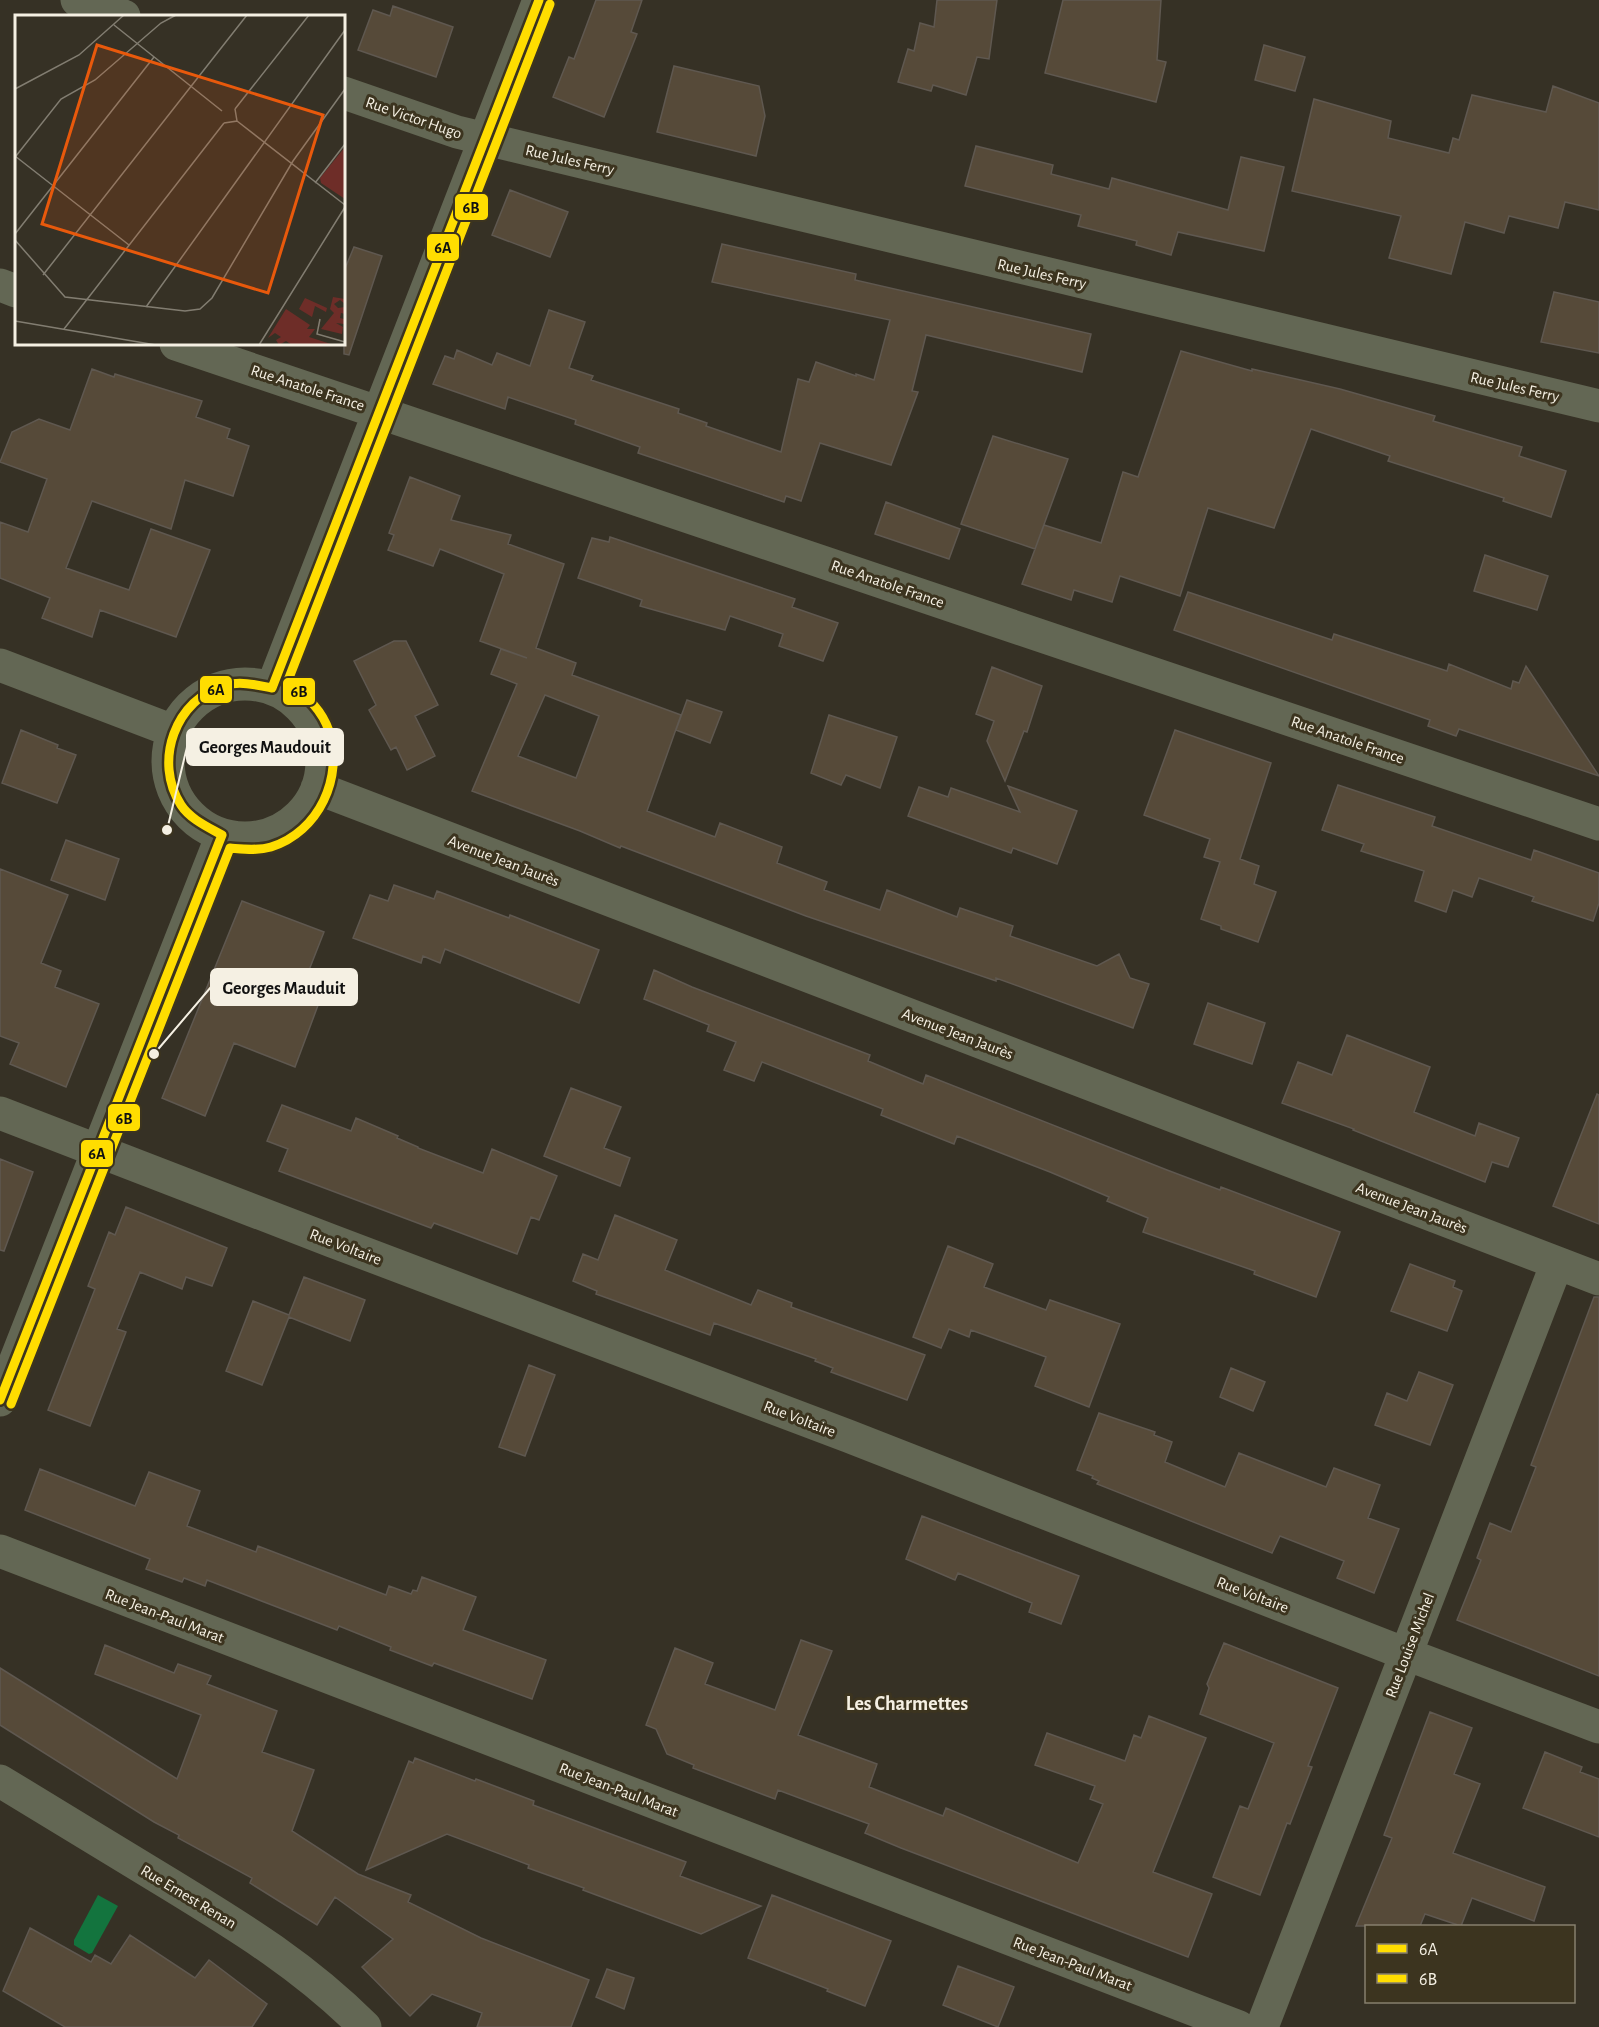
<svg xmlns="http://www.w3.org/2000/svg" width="1599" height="2027" viewBox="0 0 1599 2027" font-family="'Alegreya Sans',sans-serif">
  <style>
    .water { fill: #13743e }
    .building { fill: #564a39; stroke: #5f5850; stroke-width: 1.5; fill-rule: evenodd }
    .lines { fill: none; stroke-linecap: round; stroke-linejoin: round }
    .minor { stroke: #636754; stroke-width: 33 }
    .bus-1-casing { stroke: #3c341f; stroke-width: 14 }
    .bus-2-casing { stroke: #3c341f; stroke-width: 14 }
    .bus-1 { stroke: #fd0; stroke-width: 9 }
    .bus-2 { stroke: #fd0; stroke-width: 9 }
    .labels { text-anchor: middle; stroke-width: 6; stroke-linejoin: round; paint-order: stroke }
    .street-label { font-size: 16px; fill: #f5f0e3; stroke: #3c341f }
    .quarter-label { font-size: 20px; font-weight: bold; fill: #f5f0e3; stroke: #3c341f }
    .inset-road { fill: none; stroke: #827d71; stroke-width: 1.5 }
    .view { fill: #e8590c; fill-opacity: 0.15; stroke: #e8590c; stroke-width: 3 }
    .inset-edge { fill: none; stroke: #f5f0e3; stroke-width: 3 }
    .leader { fill: none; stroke: #f5f0e3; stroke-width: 2 }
    .callout-dot { fill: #f5f0e3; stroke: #3c341f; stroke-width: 2 }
    .callout { fill: #f5f0e3; stroke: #f5f0e3; stroke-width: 2 }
    .callout-label { font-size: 18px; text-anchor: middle; font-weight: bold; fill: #111 }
    .line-badge { stroke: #3c341f; stroke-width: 2 }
    .pale-badge-label { font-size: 16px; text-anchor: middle; font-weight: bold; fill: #111 }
  </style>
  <rect width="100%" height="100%" fill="#363125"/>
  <path class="water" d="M98 1895 118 1906 92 1953 89 1954 74 1945V1940Z"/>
  <path class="building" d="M596 0H642L631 32 637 34 604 117 553 97 569 57 574 59Z
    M937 0H997L989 59 977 57 966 95 933 85 931 91 898 82 908 49 914 51 920 23 934 27Z
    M1063 0H1161L1157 60 1166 62 1156 102 1045 73Z
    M393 6 453 27 436 77 358 50 373 10 390 16Z
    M1264 45 1305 57 1295 91 1255 80Z
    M674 66 759 86 765 116 756 156 657 132Z
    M1553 86 1599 103V210L1565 202 1558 228 1509 216 1504 233 1465 222 1451 274 1389 258 1401 216 1292 191 1314 99 1391 121 1388 138 1449 153 1453 138 1459 140 1472 95 1546 112Z
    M976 146 1053 165 1051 174 1109 189 1112 178 1228 210 1241 157 1284 167 1264 251 1178 232 1171 255 1136 245 1137 241 1078 226 1081 215 965 186Z
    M510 190 568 212 550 257 492 235Z
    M722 244 856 274 855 280 1091 334 1082 372 926 335 912 391 918 392 891 465 820 443 801 501 786 496 784 502 638 453 640 447 575 424 576 420 508 397 505 409 433 384 445 356 454 359 457 350 492 365 497 353 530 366 549 310 585 322 569 368 593 376 591 380 679 409 678 413 707 423 706 426 781 452 798 379 809 382 816 362 856 376V374L874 380 890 320 712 282Z
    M354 247 382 256 349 355 344 354V271Z
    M1554 292 1599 302V353L1541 342Z
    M1181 351 1252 371V369L1340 389 1435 416 1433 421 1522 447 1519 456 1566 471 1551 517 1503 501 1504 498 1388 461 1390 456 1311 429 1274 528 1208 508 1180 596 1120 576 1112 602 1074 590 1071 600 1022 584 1044 525 1101 543 1123 472 1138 477Z
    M92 369 114 377 115 374 202 401 196 417 230 429 227 438 249 446 233 496 185 480 171 529 92 501 66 568 129 590 151 529 210 550 176 637 100 610 92 637 42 618 50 598 0 578V522L28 532 47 479 0 462 12 432 39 419 70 430Z
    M993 436 1068 459 1035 549 961 524Z
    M410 477 460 496 451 520 511 535 508 544 564 564 536 648 576 663 572 675 681 715 647 811 715 837 720 823 782 847 777 863 827 882 824 890 880 910 887 890 957 917 960 908 1013 926 1010 936 1097 966 1119 954 1130 978 1149 984 1133 1028 996 978V981L806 916 621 846 620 848 580 831 472 791 517 684 491 674 501 649 527 658 480 641 504 574 440 549 433 566 388 550 394 535 389 533ZM545 695 599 716 576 778 518 756Z
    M886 502 960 529 949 559 875 534Z
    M610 537 795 599 792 607 838 623 823 661 779 646 783 634 730 616 725 630 640 606 642 600 578 578 592 538 609 542Z
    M1485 555 1548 576 1537 610 1474 591Z
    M1188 592 1332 640 1334 634 1447 671 1449 664 1511 689 1513 681 1519 683 1526 666 1599 776 1459 729 1456 736 1428 726 1430 720 1174 630Z
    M394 641H406L438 705 415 716 435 756 407 770 396 747 391 750 369 710 376 705 354 661Z
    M992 667 1042 686 1027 732 1024 731 1005 781 987 741 994 721 976 714Z
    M687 700 722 712 710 743 676 730Z
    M829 715 897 737 880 788 846 775 841 785 811 773Z
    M21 730 58 745 57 748 76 755 57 803 2 783Z
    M1175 730 1271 763 1240 859 1259 866 1254 884 1276 892 1258 942 1221 929V926L1201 919 1220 862 1204 857 1210 839 1144 815Z
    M1338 785 1435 817 1432 826 1531 860 1534 850 1599 873V903L1593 921 1532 901 1534 897 1479 878 1472 897 1453 890 1446 912 1415 901 1424 871 1361 851 1364 844 1322 830Z
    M1008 786 1077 811 1057 864 1013 848 1011 853 908 816 919 787 948 797 951 788 1020 812Z
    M66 840 119 859 105 900 51 880Z
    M0 869 68 895 41 963 61 971 55 987 99 1004 66 1087 10 1064 19 1043 0 1036Z
    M394 885 434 899 437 891 509 918 510 915 599 950 579 1003 445 949 440 963 423 956 421 963 353 938 370 895 388 901Z
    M242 901 324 932 300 993 320 1000 295 1067 234 1043 205 1116 162 1098Z
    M654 970 692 987 870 1055 868 1061 923 1084 926 1075 1167 1170 1220 1190 1221 1187 1340 1232 1316 1297 1254 1274 1255 1271 1143 1232 1148 1218 1107 1201 1109 1197 1050 1172 957 1136 954 1144 881 1115 883 1109 762 1062 754 1081 724 1070 736 1042 707 1031 709 1025 644 999Z
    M1208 1003 1265 1023 1252 1064 1194 1044Z
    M1347 1035 1430 1067 1414 1112 1475 1136 1479 1123 1519 1138 1508 1167 1492 1162 1485 1182 1353 1130 1354 1129 1282 1103 1298 1062 1332 1075Z
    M571 1088 621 1107 604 1148 630 1158 620 1186 544 1156Z
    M1597 1094 1599 1095V1224L1553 1206Z
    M282 1105 351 1131 356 1118 398 1136 397 1138 418 1147V1148L483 1173 492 1149 557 1176 539 1220 531 1217 517 1254 434 1223 431 1228 279 1171 288 1149 267 1141Z
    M0 1159 33 1172 4 1251 0 1250Z
    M126 1207 227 1248 212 1286 186 1277 182 1289 140 1272 117 1329 126 1332 90 1426 48 1410 95 1289 88 1286 109 1232 115 1235Z
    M615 1215 677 1240 665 1270 751 1305 758 1290 792 1303 791 1307 925 1355 907 1400 831 1372 833 1368 815 1361 816 1359 714 1323 710 1335 596 1294 597 1291 573 1281 583 1254 598 1260Z
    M948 1246 993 1264 984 1287 1046 1310 1050 1300 1120 1324 1089 1407 1035 1386 1046 1357 971 1330 969 1337 949 1329 941 1348 913 1337Z
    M1410 1264 1455 1281 1453 1287 1462 1291 1447 1331 1391 1311Z
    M304 1277 365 1300 350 1341 289 1317 262 1385 226 1371 253 1301 289 1315Z
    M1594 1297H1599V1676L1457 1620 1481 1560 1477 1558 1490 1523 1511 1532 1536 1467 1531 1465Z
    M529 1365 555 1375 525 1456 499 1447Z
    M1231 1368 1265 1382 1253 1411 1220 1397Z
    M1419 1372 1453 1385 1430 1445 1375 1425 1387 1393 1407 1401Z
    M1099 1413 1155 1432 1154 1435 1172 1442 1165 1462 1225 1487 1239 1453 1326 1487 1334 1468 1380 1485 1368 1518 1399 1529 1374 1593 1337 1578 1344 1561 1280 1536 1272 1553 1097 1484 1099 1481 1092 1478 1093 1476 1077 1470Z
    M40 1469 135 1506 149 1472 200 1491 187 1526 256 1552 258 1546 386 1595 389 1586 411 1594 413 1590 417 1591 422 1577 476 1597 463 1630 546 1660 532 1699 434 1663 432 1666 390 1650 391 1647 339 1626 337 1630 207 1580 205 1586 184 1578 182 1582 146 1569 150 1559 25 1510Z
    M922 1516 1079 1576 1061 1624 1029 1612 1032 1603 958 1573 955 1580 906 1559Z
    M801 1640 832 1651 798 1735 877 1764 869 1787 943 1816 946 1808 1078 1863 1103 1804 1090 1799 1095 1786 1035 1765 1047 1733 1125 1761 1134 1735 1141 1738 1149 1716 1206 1738 1153 1872 1212 1894 1188 1957 901 1848 865 1833 869 1824 778 1790 775 1799 693 1768 694 1765 667 1754 656 1729 646 1725 675 1648 713 1663 705 1684 775 1710Z
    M1224 1643 1338 1688 1308 1766 1312 1767 1290 1824 1287 1823 1260 1895 1213 1877 1240 1806 1248 1809 1274 1743 1200 1714 1209 1688 1207 1684Z
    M105 1645 174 1673 178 1664 211 1676 207 1684 277 1711 262 1752 314 1770 292 1831 358 1874 411 1895 408 1902 481 1938 589 1980 571 2027H477L482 2013 432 1994 410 2016 362 1967 393 1939 335 1897 317 1925 250 1883 252 1878 178 1838 179 1835 154 1822 0 1725V1668L177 1779 201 1715 95 1674Z
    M1430 1712 1472 1728 1454 1774 1480 1784 1453 1853 1545 1887 1534 1921 1472 1898 1461 1926 1425 1914 1420 1926H1356L1392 1838 1384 1835Z
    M1545 1752 1582 1767 1580 1772 1599 1779V1837L1523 1808Z
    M415 1758 475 1781 476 1779 534 1801 533 1805 686 1862 680 1876 761 1906 701 1934 583 1890 584 1888 528 1868 529 1865 447 1834 366 1870 409 1761 413 1763Z
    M772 1895 891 1941 865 2006 827 1991 828 1989 748 1958Z
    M30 1928 91 1962 95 1955 111 1964 130 1935 195 1978 209 1960 267 2004 252 2027H65L3 1991Z
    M958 1966 1014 1987 998 2027 943 2005Z
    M607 1969 634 1978 624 2009 596 1997Z"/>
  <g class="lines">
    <path class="minor" d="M77 0 124 16
      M344 93 457 132 486 139 1599 406
      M0 285 16 291
      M176 344 1599 824
      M0 665 173 731
      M168 761a77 77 0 1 1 154 0a77 77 0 1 1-154 0Z
      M272 688 539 0
      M317 788 1599 1279
      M0 1113 332 1241 848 1436 1406 1654 1599 1727
      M0 1400 222 835
      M0 1551 1239 2027
      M0 1781C57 1816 114 1850 171 1885 243 1929 305 1967 365 2027
      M1262 2027 1557 1263"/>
    <defs>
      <path id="bus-1" d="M0 1400 222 835C208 827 190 819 181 805 153 762 175 698 226 685 241 681 257 685 272 688L539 0"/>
      <path id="bus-2" d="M11 1404 230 848C243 849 258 851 271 847 319 832 344 777 329 731 322 710 305 694 287 683L550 4"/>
    </defs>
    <use href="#bus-1" class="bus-1-casing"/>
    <use href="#bus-2" class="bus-2-casing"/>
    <use href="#bus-1" class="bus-1"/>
    <use href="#bus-2" class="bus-2"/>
  </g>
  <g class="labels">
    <g class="street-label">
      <text transform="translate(414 117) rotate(19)" y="6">Rue Victor Hugo</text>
      <text transform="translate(570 159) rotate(13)" y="6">Rue Jules Ferry</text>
      <text transform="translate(1042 273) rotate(13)" y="6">Rue Jules Ferry</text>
      <text transform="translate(1515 386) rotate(13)" y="6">Rue Jules Ferry</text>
      <text transform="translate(308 387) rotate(18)" y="6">Rue Anatole France</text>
      <text transform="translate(888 583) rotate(19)" y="6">Rue Anatole France</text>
      <text transform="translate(1348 739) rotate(19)" y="6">Rue Anatole France</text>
      <text transform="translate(504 860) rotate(21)" y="6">Avenue Jean Jaurès</text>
      <text transform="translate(958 1033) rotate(21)" y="6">Avenue Jean Jaurès</text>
      <text transform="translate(1412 1207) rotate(21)" y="6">Avenue Jean Jaurès</text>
      <text transform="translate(346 1246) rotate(21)" y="6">Rue Voltaire</text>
      <text transform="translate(800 1418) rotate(21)" y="6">Rue Voltaire</text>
      <text transform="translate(1253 1594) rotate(21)" y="6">Rue Voltaire</text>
      <text transform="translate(165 1615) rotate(21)" y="6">Rue Jean-Paul Marat</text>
      <text transform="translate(1409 1645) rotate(-69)" y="6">Rue Louise Michel</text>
      <text transform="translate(619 1789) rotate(21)" y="6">Rue Jean-Paul Marat</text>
      <text transform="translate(189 1896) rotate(31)" y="6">Rue Ernest Renan</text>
      <text transform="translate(1073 1963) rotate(21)" y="6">Rue Jean-Paul Marat</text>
    </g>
    <g class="quarter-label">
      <text x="907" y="1710">Les Charmettes</text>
    </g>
  </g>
  <g transform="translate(15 15)">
    <rect width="330" height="330" fill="#363125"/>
    <path d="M330 132V184L306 168 305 163ZM318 282 330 284V289L325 285 319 289 323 293 330 292V299L326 298 325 303 329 304V309L321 308 328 312 327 319 306 314 319 298 315 294ZM290 283 312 293 311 297 300 291 297 302 284 294ZM271 294 295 310 292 314H300L294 322 319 330H277L271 326 264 330 261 325 266 322 260 318 253 323Z" fill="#6e2d28"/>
    <path class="inset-road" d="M99 10 207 96M0 74 64 40 109 0M220 94 294 0M222 106 330 190M209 108 222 106 220 94M0 141 114 230M1 141 46 84 80 65 146 8 161 0M300 168 330 129M0 219 139 42M0 225 50 282 170 296 185 294 197 283 278 146 330 74M28 260 232 0M131 292 330 15M305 304 302 319 330 327M0 306 141 330M49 314 209 108M244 330 330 192"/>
    <path class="view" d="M82 30 308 100 253 278 27 209Z"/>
    <rect width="330" height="330" class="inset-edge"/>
  </g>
  <path class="leader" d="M167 830L187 747M154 1054L211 987"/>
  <g class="callout-dot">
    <circle cx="167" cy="830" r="6"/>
    <circle cx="154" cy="1054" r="6"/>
  </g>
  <g class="callout">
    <rect x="187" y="729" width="156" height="36" rx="6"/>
    <rect x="211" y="969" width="146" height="36" rx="6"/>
  </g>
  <g class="callout-label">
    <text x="265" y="753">Georges Maudouit</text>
    <text x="284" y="994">Georges Mauduit</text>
  </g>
  <g class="line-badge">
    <rect x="454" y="193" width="35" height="28" rx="6" fill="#fd0"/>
    <rect x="426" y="233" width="34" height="29" rx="6" fill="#fd0"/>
    <rect x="199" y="675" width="34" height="29" rx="6" fill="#fd0"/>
    <rect x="282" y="677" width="34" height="29" rx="6" fill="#fd0"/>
    <rect x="107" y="1103" width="34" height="29" rx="6" fill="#fd0"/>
    <rect x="80" y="1139" width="34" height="29" rx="6" fill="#fd0"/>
  </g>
  <g class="pale-badge-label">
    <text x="471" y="213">6B</text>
    <text x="443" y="253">6A</text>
    <text x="216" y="695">6A</text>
    <text x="299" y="697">6B</text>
    <text x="124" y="1124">6B</text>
    <text x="97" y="1159">6A</text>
  </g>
  <rect x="1365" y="1925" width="210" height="78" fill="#3c341f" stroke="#867f6d" stroke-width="1.5"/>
  <rect x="1377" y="1944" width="30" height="9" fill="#ffdd00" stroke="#867f6d" stroke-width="1.5"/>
  <text x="1419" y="1955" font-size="18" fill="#f5f0e3">6A</text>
  <rect x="1377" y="1974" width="30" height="9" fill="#ffdd00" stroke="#867f6d" stroke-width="1.5"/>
  <text x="1419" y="1985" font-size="18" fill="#f5f0e3">6B</text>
</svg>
